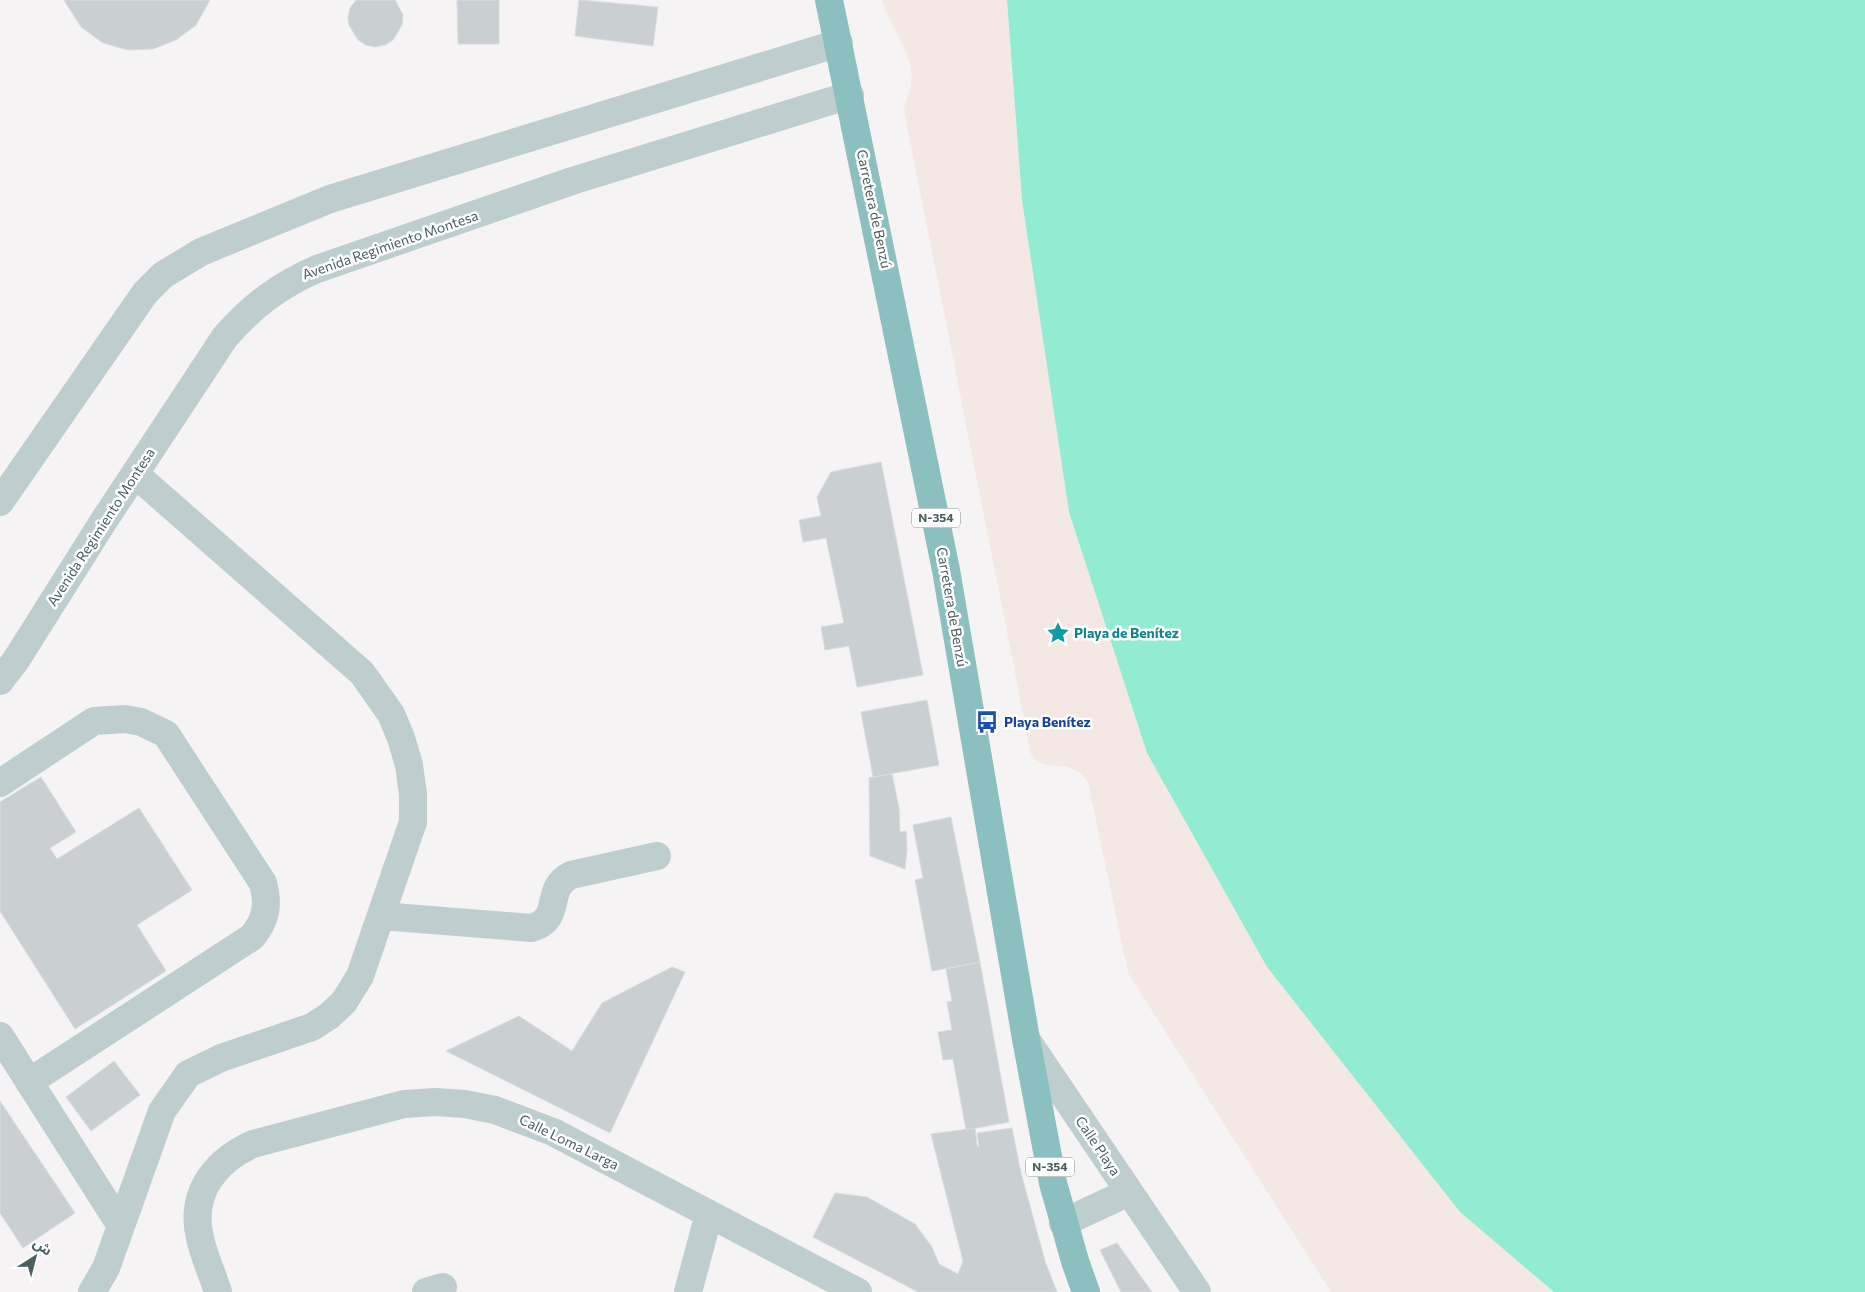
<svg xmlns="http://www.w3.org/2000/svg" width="1865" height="1292" viewBox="0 0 1865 1292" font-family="Commissioner,'Noto Sans Arabic',sans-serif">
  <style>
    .sand { fill: #f4e8e5 }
    .water { fill: #91ecd2 }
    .building { fill: #cad0d2; stroke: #d7dcde }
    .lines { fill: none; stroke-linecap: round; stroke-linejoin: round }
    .minor { stroke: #becece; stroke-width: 28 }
    .highway { stroke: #8cbfc0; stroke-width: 28 }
    .labels { text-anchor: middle; stroke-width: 5; stroke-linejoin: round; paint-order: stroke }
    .shield { fill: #fff; stroke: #809090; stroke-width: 1 }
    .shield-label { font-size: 12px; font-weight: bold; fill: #4a6060 }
    .street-label { font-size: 14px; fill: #4a6060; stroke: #fff }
    .culture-label { font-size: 14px; font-weight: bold; fill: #0d838f; stroke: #fff; text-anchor: start }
    .transit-label { font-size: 14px; font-weight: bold; fill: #164399; stroke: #fff; text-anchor: start }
  </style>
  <rect width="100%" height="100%" fill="#f5f3f4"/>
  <path class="sand" d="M882 0H1007L1022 200 1069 512 1147 753 1267 967 1460 1212 1554 1292H1331L1128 973 1088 782C1068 754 1046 776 1031 754L904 110C905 100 910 93 911 84 916 57 889 26 882 0Z"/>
  <path class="water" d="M1007 0H1865V1292H1554L1460 1212 1267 967 1147 753 1069 512 1022 200Z"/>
  <path class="building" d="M64 0H210L196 25 176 40 153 49 128 50 103 43 81 27Z
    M356 0H395L403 15 402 25 393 40 385 45 375 47 366 45 358 40 349 25 348 17 350 8Z
    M457 0H499V44H458Z
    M579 0 658 7 653 46 575 36Z
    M881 462 923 675 857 687 849 646 825 650 821 627 844 623 826 538 803 542 799 520 821 516 817 497 831 472Z
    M927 700 939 765 873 777 861 712Z
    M892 774 899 808 900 832 906 831 907 850 905 869 870 856 869 778Z
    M41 777 76 832 50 848 57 859 139 808 192 890 137 925 166 971 75 1029 0 911V802Z
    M951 817 980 962 932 971 915 880 923 878 913 825Z
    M980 962 1009 1122 966 1130 953 1059 943 1060 938 1032 952 1030 947 1002 952 1001 946 969Z
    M672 967 685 972 610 1133 446 1051 519 1016 572 1051 602 1003Z
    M114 1061 140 1095 91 1131 66 1097Z
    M0 1101 75 1213 23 1248 0 1213Z
    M975 1128 977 1146H979L977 1133 1012 1128 1021 1173 1045 1261 1057 1292H918L813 1237 835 1193 867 1197 915 1224 932 1247 939 1264 958 1274 963 1261 931 1134Z
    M1117 1243 1152 1292H1121L1100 1250Z"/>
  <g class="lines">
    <path class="minor" d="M0 502 145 293 163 275 201 252 330 199 839 43
      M0 681 16 660 103 522 225 337C252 306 280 285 317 269L572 181 850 95
      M0 783 94 721 125 719 141 722 166 734 263 883C269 905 266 920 252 937L29 1082
      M381 916 532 928C564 918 543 889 571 875L657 856
      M0 1036 121 1226
      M1026 1039 1197 1292
      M1063 1223 1129 1192
      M92 1292 106 1268 162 1111 188 1074 221 1058 312 1027 329 1016 344 1002 360 976 413 822V794L409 765 401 738 391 714 362 673 135 474
      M218 1292C212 1273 202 1252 199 1233 191 1191 217 1160 253 1144L404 1104 435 1102 465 1104 495 1110 553 1132 858 1292
      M426 1292 443 1287
      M688 1292 709 1214"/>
    <path class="highway" d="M829 0 946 570 1026 1039 1053 1183 1075 1261 1086 1292"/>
  </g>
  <defs>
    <symbol id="sight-bare" viewBox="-9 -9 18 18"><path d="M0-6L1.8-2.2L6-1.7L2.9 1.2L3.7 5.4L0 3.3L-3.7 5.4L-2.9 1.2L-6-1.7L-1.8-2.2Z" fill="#0f9aa8" stroke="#fff" stroke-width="2.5" paint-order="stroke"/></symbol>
    <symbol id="bus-bare" viewBox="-9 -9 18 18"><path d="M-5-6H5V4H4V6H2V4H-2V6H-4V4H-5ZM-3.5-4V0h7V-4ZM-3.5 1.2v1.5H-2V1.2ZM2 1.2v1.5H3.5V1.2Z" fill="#1a4fb4" stroke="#fff" stroke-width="2.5" paint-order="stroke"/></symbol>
  </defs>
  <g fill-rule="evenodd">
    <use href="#sight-bare" x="1042" y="617" width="32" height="32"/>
    <use href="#bus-bare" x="971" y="706" width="32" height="32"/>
  </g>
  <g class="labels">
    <g class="shield">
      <rect x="912" y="508.5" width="48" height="19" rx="4"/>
      <rect x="1026" y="1157.5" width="48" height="19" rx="4"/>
    </g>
    <g class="shield-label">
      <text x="936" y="522">N-354</text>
      <text x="1050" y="1171">N-354</text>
    </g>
    <g class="street-label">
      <text transform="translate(874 209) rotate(78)" y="5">Carretera de Benzú</text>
      <text transform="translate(390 245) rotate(-19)" y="5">Avenida Regimiento Montesa</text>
      <text transform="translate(101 527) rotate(-57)" y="5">Avenida Regimiento Montesa</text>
      <text transform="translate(952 607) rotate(80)" y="5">Carretera de Benzú</text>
      <text transform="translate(569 1142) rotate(26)" y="5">Calle Loma Larga</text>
      <text transform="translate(1098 1146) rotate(56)" y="5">Calle Playa</text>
    </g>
    <g class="culture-label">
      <text x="1074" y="638">Playa de Benítez</text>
    </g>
    <g class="transit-label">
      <text x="1004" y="727">Playa Benítez</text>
    </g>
  </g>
  <g transform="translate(35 1257) rotate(36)" stroke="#ffffff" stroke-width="4" paint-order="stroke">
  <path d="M0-4L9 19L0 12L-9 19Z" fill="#4a6060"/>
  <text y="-8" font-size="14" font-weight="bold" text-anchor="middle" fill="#4a6060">ش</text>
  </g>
</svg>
